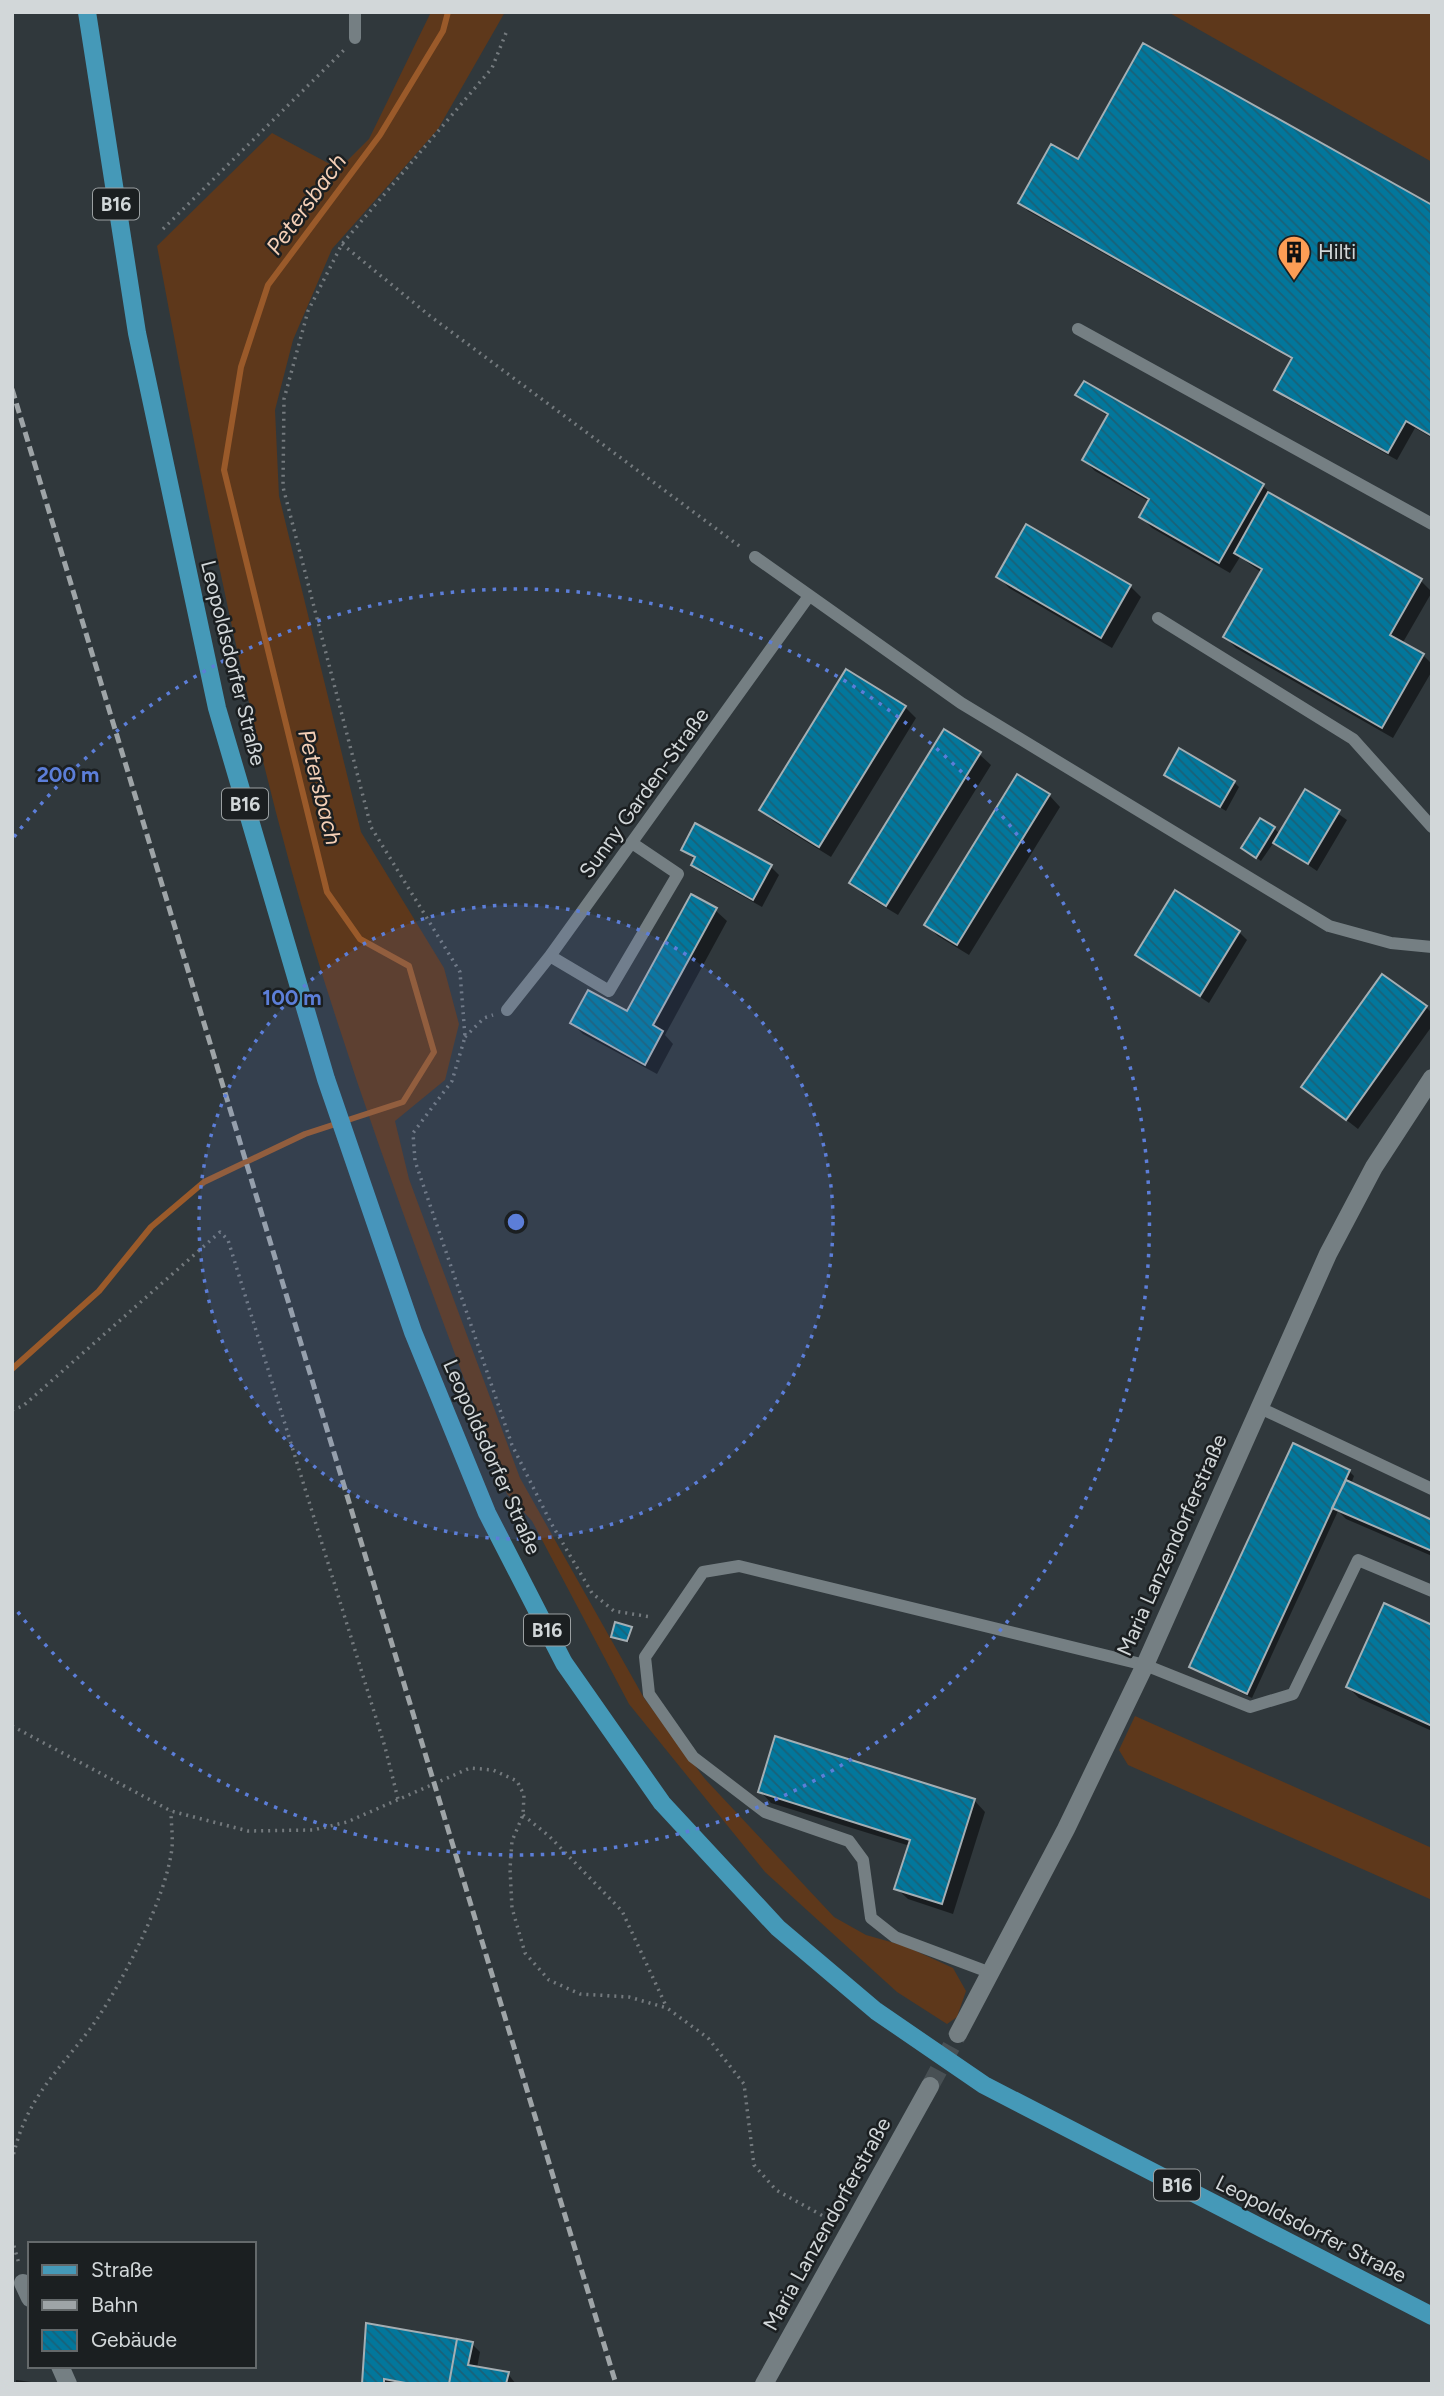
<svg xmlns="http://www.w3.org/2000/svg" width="1444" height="2396" viewBox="0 0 1444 2396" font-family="Figtree,sans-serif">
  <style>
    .grass { fill: #5e381b }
    .shadow { fill: #0007 }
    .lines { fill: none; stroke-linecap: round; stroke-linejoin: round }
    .stream { stroke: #9a5a2a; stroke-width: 6 }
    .building { fill: url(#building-back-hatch); stroke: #a4aeb3; stroke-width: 2 }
    .street-tunnel { stroke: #485054; stroke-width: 18; stroke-dasharray: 18 9; stroke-linecap: butt }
    .path { stroke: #747a7e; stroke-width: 3.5; stroke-dasharray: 2 5; stroke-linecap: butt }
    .lane { stroke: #757f83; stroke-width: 12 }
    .street { stroke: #757f83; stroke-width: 18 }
    .primary { stroke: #4599b8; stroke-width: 18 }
    .rail { stroke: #9ea4a7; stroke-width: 5; stroke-dasharray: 10 5; stroke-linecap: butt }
    .ring { fill: none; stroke: #5c7ed8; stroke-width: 3.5; stroke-dasharray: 3.5 7 }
    .labels { text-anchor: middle; stroke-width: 5; stroke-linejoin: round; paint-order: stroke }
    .shield { fill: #1b1f21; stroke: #9ba0a2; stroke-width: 2 }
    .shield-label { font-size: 19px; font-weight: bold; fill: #d2d7d9 }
    .poi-label { font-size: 21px; fill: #d2d7d9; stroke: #1b1f21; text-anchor: start }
    .street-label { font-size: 21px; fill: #d2d7d9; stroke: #1b1f21 }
    .water-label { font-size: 23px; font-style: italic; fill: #f4cfb6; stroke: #1b1f21 }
    .centre { fill: #5c7ed8; stroke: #1b1f21; stroke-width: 3.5 }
    .ring-label { font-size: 21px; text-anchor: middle; font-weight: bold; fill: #5c7ed8; stroke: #1b1f21; stroke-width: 5; stroke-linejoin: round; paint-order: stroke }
  </style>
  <defs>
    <pattern id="building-back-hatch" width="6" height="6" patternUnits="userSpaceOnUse" patternTransform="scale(1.75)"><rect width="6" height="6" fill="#02779c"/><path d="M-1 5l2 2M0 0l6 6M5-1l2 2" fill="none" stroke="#1a6178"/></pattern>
  </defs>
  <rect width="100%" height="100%" fill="#30383c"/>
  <path class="grass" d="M431 12H505L438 129 332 249 293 340 275 410 279 496 361 832 444 968 459 1024 445 1080 395 1121 409 1179 520 1478 644 1698 705 1779 834 1917 866 1935 905 1946 953 1968 966 1991 957 2017 947 2024 897 1992 765 1872 629 1704 532 1521 507 1494C430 1286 349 1078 290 865 234 661 196 453 157 246L272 133 339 169 369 139Z
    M1168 12H1432V162Z
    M1135 1716 1432 1848V1900L1128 1765 1119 1750Z"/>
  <path class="shadow" d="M1079 162 1432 207V438L1415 428 1397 460 1285 398 1276 390 1293 360 1028 211 1020 203Z
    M1078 395 1262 485 1274 496 1421 581 1432 592 1402 644 1423 655 1432 664V671L1393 738 1236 648 1225 637 1262 573 1240 557 1230 573 1152 528 1141 517 1150 502 1095 471 1084 460 1109 417Z
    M998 576 1130 586 1141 597 1112 648 1009 588Z
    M905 707 916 718 831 857 773 821 762 810Z
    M979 754 991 765 898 915 863 894 852 883Z
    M1166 774 1234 782 1239 787 1226 811Z
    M1306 791 1347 820 1317 871 1274 842 1261 861 1243 848 1274 828 1280 834Z
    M1049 795 1060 807 969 955 938 936 926 925Z
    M683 849 771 867 779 875 762 907 701 873 693 865 695 860Z
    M715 910 727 921 665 1035 673 1044 657 1074 583 1034 572 1023 627 1013Z
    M1239 932 1247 940 1209 1003 1137 955Z
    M1426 1007 1432 1013V1026L1358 1129 1304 1087Z
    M1349 1471 1354 1476 1351 1484 1432 1522V1556L1346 1519 1338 1511 1252 1698 1196 1671 1191 1666Z
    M1432 1627V1731L1359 1698 1348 1687Z
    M631 1628 629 1642 613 1636Z
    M760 1791 974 1800 985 1812 953 1914 908 1899 896 1888 910 1846 771 1803Z
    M472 2344 480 2352 477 2368 508 2374 516 2384H364Z
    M16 2380 39 2383 40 2384H16Z"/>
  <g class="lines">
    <path class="stream" d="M12 1369 99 1291 151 1227 204 1182 305 1134 403 1102 434 1052 409 966 360 939 327 892 224 470 241 367 268 285 380 135 443 31 448 12"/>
  </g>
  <path class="building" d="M1143 43 1432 205V436L1406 421 1388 453 1274 390 1292 358 1018 203 1051 144 1078 159Z
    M1084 381 1264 484 1219 563 1139 517 1149 499 1082 460 1108 414 1075 395Z
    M1268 492 1422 579 1390 635 1424 654 1382 728 1223 637 1262 569 1234 553Z
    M1026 524 1131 585 1101 638 996 577Z
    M846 669 906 706 819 847 759 810Z
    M944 729 981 752 886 906 849 883Z
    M1179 748 1235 781 1220 807 1164 775Z
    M1017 774 1050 794 957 945 924 925Z
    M1305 789 1340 810 1308 864 1273 843Z
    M1260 818 1275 827 1256 858 1241 848Z
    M695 823 772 865 753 900 691 865 695 857 681 850Z
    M1175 890 1240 931 1200 996 1135 955Z
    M691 894 717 908 653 1025 663 1031 645 1065 570 1023 588 990 627 1011Z
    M1382 974 1427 1006 1346 1120 1301 1087Z
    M1293 1443 1350 1470 1247 1694 1189 1667Z
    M1346 1480 1432 1520V1551L1332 1508Z
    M1384 1603 1432 1625V1726L1346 1687Z
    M615 1622 632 1627 627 1641 611 1637Z
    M775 1736 975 1799 942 1904 894 1889 910 1840 758 1792Z
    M366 2323 457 2339 449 2384H411L384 2379V2384H362Z
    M457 2339 473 2342 468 2365 509 2372 506 2384H449Z"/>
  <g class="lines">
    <path class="street-tunnel" d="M930 2086 958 2034"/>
    <path class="path" d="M506 33 492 68 342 244 308 311 284 399 283 487 371 827 460 972 465 1037 452 1081 413 1133 415 1161 512 1445 551 1523 592 1593 614 1611 651 1617
      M163 229 344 50
      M342 244 430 316 742 548
      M465 1037 484 1018 493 1015
      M12 1410 23 1406 220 1232 228 1240 385 1747 398 1799
      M12 1726 171 1811 248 1831 313 1830 347 1822 470 1768 493 1770 517 1781 524 1795 523 1815 512 1841 510 1869 512 1908 525 1953 549 1980 580 1994 629 1997 667 2008 708 2038 744 2084 754 2165 776 2190 834 2222
      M523 1815 549 1836 622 1911 667 2008
      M12 2161C25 2100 54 2076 90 2029 120 1988 166 1899 172 1848 173 1836 171 1823 171 1811
      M12 2239 19 2264"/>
    <path class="lane" d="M355 38V12
      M1078 329 1432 524
      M755 557 961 703 1329 926 1391 943 1432 947
      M1158 618 1353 739 1432 827
      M550 956 609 991 678 874 632 843
      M507 1010 550 956 809 596
      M1258 1407 1432 1489
      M991 1973 895 1937 871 1918 863 1860 849 1841 765 1812 693 1757 649 1694 645 1657 703 1572 739 1566 1145 1665 1250 1707 1293 1694 1358 1560 1432 1591"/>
    <path class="street" d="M958 2034 1066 1829 1145 1665 1328 1254 1374 1167 1432 1078
      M23 2283 30 2298
      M60 2366 68 2384
      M764 2384 930 2086"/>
    <path class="primary" d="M87 12 137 333 217 708 326 1079 413 1332 487 1513 564 1663 662 1803 778 1928 876 2011 984 2085 1432 2316"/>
    <path class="rail" d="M12 389 616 2384"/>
  </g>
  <circle cx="516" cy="1222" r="317" fill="#5c7ed8" fill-opacity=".12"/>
  <g class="ring">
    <circle cx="516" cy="1222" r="317"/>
    <path d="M14 837A633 633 0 1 1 14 1607"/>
  </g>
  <defs>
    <symbol id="building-pin" viewBox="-11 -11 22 30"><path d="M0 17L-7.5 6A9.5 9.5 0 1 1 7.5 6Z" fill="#fd9d55" stroke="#1b1f21"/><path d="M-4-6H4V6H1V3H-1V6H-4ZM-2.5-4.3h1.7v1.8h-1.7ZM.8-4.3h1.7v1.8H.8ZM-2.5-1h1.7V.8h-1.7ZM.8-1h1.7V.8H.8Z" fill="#111"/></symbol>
  </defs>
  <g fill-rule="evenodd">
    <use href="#building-pin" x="1275" y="233" width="38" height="52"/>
  </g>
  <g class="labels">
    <g class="shield">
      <rect x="93" y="188.5" width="46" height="31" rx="5"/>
      <rect x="222" y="788.5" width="46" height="31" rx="5"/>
      <rect x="524" y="1614.5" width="46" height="31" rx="5"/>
      <rect x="1154" y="2169.5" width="46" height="31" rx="5"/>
    </g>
    <g class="shield-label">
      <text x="116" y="211">B16</text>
      <text x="245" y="811">B16</text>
      <text x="547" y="1637">B16</text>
      <text x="1177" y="2192">B16</text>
    </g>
    <g class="poi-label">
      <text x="1318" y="259">Hilti</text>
    </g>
    <g class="street-label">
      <text transform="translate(233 663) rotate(76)" y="7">Leopoldsdorfer Straße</text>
      <text transform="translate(644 793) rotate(-54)" y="7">Sunny Garden-Straße</text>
      <text transform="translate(492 1457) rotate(66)" y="7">Leopoldsdorfer Straße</text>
      <text transform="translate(1172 1545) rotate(-66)" y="7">Maria Lanzendorferstraße</text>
      <text transform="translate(827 2224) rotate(-61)" y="7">Maria Lanzendorferstraße</text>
      <text transform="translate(1311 2229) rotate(27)" y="7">Leopoldsdorfer Straße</text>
    </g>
    <g class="water-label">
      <text transform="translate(306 204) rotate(-54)" y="8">Petersbach</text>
      <text transform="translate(320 787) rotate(76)" y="8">Petersbach</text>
    </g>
  </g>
  <circle cx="516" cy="1222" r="10" class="centre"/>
  <g class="ring-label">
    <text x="68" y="782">200 m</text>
    <text x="292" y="1005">100 m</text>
  </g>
  <rect width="1444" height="2396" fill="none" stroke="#d2d7d9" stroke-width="28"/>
  <rect x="28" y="2242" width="228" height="126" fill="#1b1f21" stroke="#64696b" stroke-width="2"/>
  <rect x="42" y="2265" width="35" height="10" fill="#4599b8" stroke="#64696b" stroke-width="2"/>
  <text x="91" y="2277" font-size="21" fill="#d2d7d9">Straße</text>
  <rect x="42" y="2300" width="35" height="10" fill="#9ea4a7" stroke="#64696b" stroke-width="2"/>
  <text x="91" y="2312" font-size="21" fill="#d2d7d9">Bahn</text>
  <rect x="42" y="2330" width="35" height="21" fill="url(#building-back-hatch)" stroke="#64696b" stroke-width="2"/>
  <text x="91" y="2347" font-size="21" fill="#d2d7d9">Gebäude</text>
</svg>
